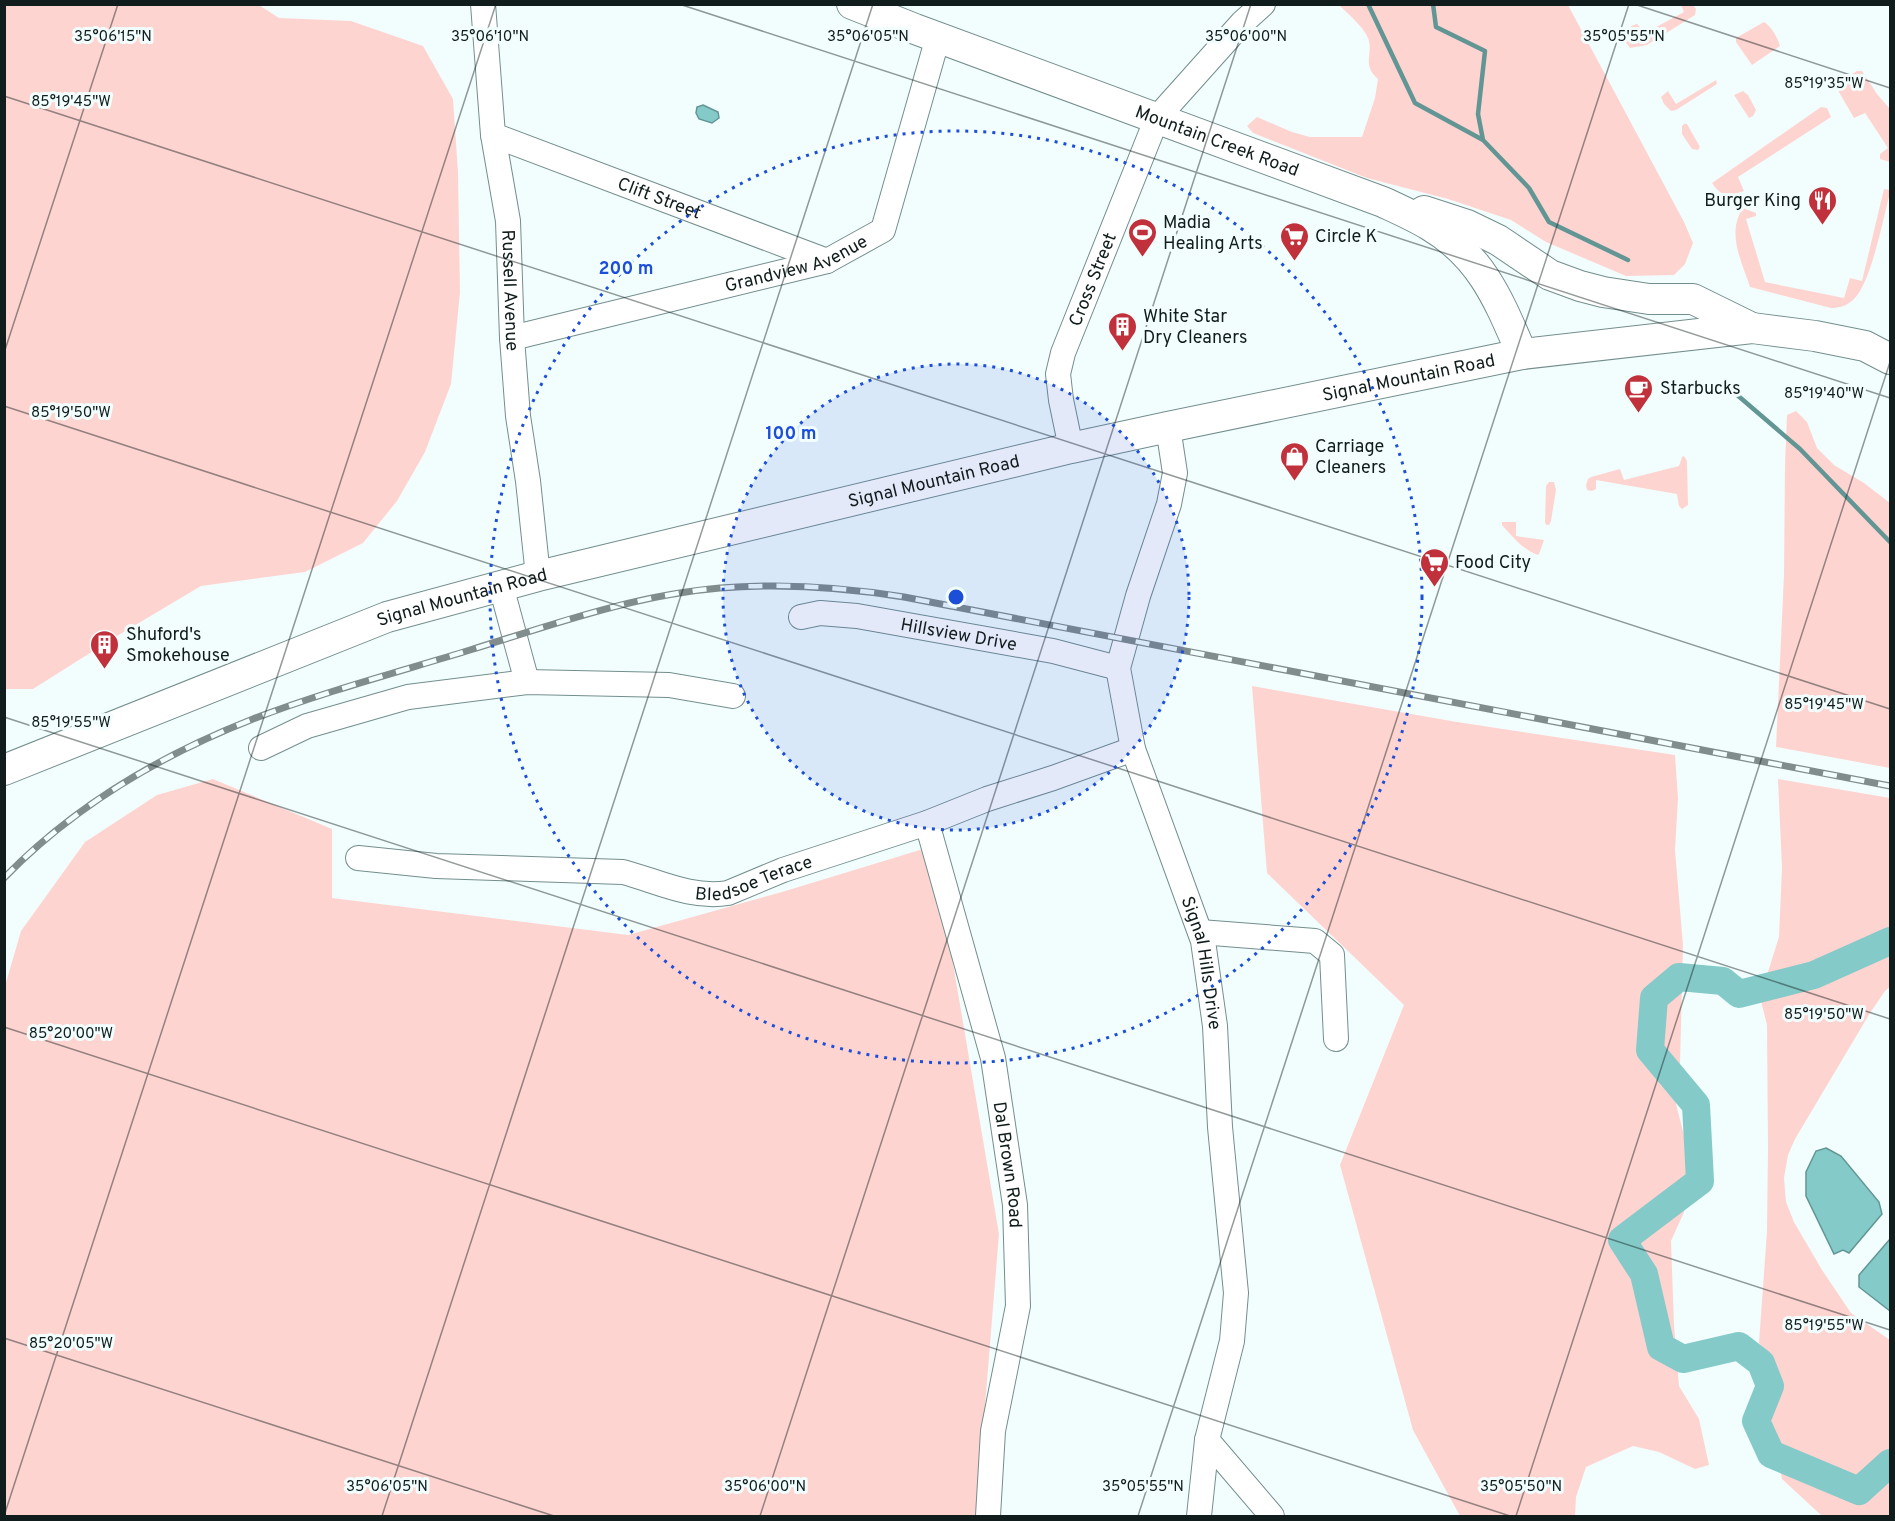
<svg xmlns="http://www.w3.org/2000/svg" width="1895" height="1521" viewBox="0 0 1895 1521" font-family="Overpass,sans-serif">
  <style>
    .green { fill: #fed4d1 }
    .water { fill: #84cac9; stroke: #629695; stroke-width: 1.5 }
    .lines { fill: none; stroke-linecap: round; stroke-linejoin: round }
    .stream { stroke: #629695; stroke-width: 4.5 }
    .river { stroke: #84cac9; stroke-width: 28 }
    .minor-casing { stroke: #738e8d; stroke-width: 26 }
    .major-casing { stroke: #738e8d; stroke-width: 32 }
    .minor { stroke: #fff; stroke-width: 24 }
    .major { stroke: #fff; stroke-width: 30 }
    .rail-casing { stroke: #818c8c; stroke-width: 7 }
    .rail { stroke: #f2fefd; stroke-width: 4.5; stroke-dasharray: 14; stroke-linecap: butt }
    .ticks { fill: none; stroke: #111c1c; stroke-width: 1.5; stroke-opacity: 0.45 }
    .ring { fill: none; stroke: #1d4ed8; stroke-width: 3; stroke-dasharray: 3 6 }
    .labels { text-anchor: middle; stroke-width: 6; stroke-linejoin: round; paint-order: stroke }
    .street-label { font-size: 18px; fill: #111c1c; stroke: #f2fefd }
    .poi-label { font-size: 18px; fill: #111c1c; stroke: #f2fefd; text-anchor: start }
    .ticks-label { font-size: 15px; text-anchor: middle; fill: #111c1c; stroke: #f2fefd; stroke-width: 6; stroke-linejoin: round; paint-order: stroke }
    .centre { fill: #1d4ed8; stroke: #f2fefd; stroke-width: 3 }
    .ring-label { font-size: 18px; text-anchor: middle; font-weight: bold; fill: #1d4ed8; stroke: #f2fefd; stroke-width: 6; stroke-linejoin: round; paint-order: stroke }
  </style>
  <rect width="100%" height="100%" fill="#f2fefd"/>
  <path class="green" d="M5 4 259 5 279 18 351 21 423 46 453 99 458 172 460 292 451 384 425 452 397 501 363 543 305 572 201 586 117 636 33 689H4Z
    M1339 5H1568L1684 222 1693 243 1685 264 1674 275 1626 276 1546 242 1511 220 1448 199 1367 178 1253 133 1247 126 1257 117 1292 132 1310 137H1362L1375 98 1378 79C1361 64 1374 54 1368 38 1363 26 1348 14 1339 5Z
    M1681 5H1693L1696 9 1695 15 1647 45 1630 48 1622 37 1623 33 1631 29V26L1637 24 1645 33 1684 12Z
    M1764 22C1771 26 1778 38 1780 46L1752 65 1736 42V38Z
    M1857 71H1862L1877 94 1890 109V162L1880 159V154L1888 148 1865 113 1854 118 1836 87 1837 83Z
    M1716 80 1717 84 1676 110 1671 111 1664 104 1661 97 1668 91 1676 104Z
    M1743 91 1748 95 1756 110 1753 116 1749 118 1734 95Z
    M1821 107 1827 108 1831 117 1738 177 1744 191C1728 196 1722 198 1712 183Z
    M1684 124H1687L1700 147 1698 150 1692 149 1682 134V126Z
    M1884 189 1890 190V193C1883 219 1871 284 1853 300 1846 306 1840 308 1831 308L1750 287C1742 262 1726 233 1743 208L1756 213V216L1746 219 1765 282 1844 298 1850 278 1862 281Z
    M1796 411 1807 422 1817 448 1834 465 1864 483 1890 503V768L1776 747 1784 575 1785 465 1787 415Z
    M1684 456 1687 461 1688 505 1682 509 1679 506 1677 494 1596 480V489L1592 491 1587 490 1586 485 1588 479 1591 477 1620 469 1624 480 1679 466 1682 457Z
    M1549 482H1554L1556 490 1551 521 1549 525H1547L1545 523 1546 486Z
    M1502 522H1516V536L1544 540 1539 554 1538 555C1523 550 1512 536 1502 525Z
    M1252 686 1457 722 1675 755 1678 798 1675 850 1683 945 1680 1065 1676 1104 1688 1151 1684 1212 1671 1241 1674 1325 1679 1386 1699 1419 1709 1465 1695 1469 1659 1452 1633 1446 1586 1467 1576 1497 1575 1516H1460L1413 1430 1340 1165 1404 1005 1267 873Z
    M213 779 332 829V898L628 935 782 892 933 846 999 1234 976 1516H5V986L21 931 85 842 157 795Z
    M1778 779 1890 798V987L1885 991 1870 1013 1795 1139 1788 1155 1784 1178 1786 1202 1794 1222 1822 1270 1851 1313 1890 1340V1516H1822L1782 1479 1770 1414 1778 1382 1769 1355 1759 1343 1767 1231 1768 1148 1767 1025 1760 997 1779 937 1782 868Z"/>
  <path class="water" d="M703 105 718 112 719 118 712 123 699 119 696 113 697 107Z
    M1826 1148 1841 1156 1879 1202 1882 1214 1849 1253 1843 1250 1834 1254 1806 1196V1172L1816 1151Z
    M1890 1239V1311L1859 1287V1275Z"/>
  <g class="lines">
    <path class="stream" d="M1368 4 1415 103 1483 140 1529 188 1549 222 1628 260
      M1433 4 1436 27 1485 51 1478 114 1483 140
      M1736 394 1800 449 1890 542"/>
    <path class="river" d="M1890 941 1814 975 1739 994 1723 981 1679 977 1654 998 1650 1050 1696 1105 1700 1181 1622 1240 1644 1274 1661 1347 1683 1359 1739 1346 1761 1363 1770 1386 1756 1421 1771 1454 1859 1491 1890 1463"/>
    <defs>
      <g id="minor">
        <path id="s1" d="M483 4 493 135 508 221 512 338 518 416 528 481 538 576"/>
        <path id="s2" d="M493 135 827 261"/>
        <path id="s3" d="M512 338 827 261 883 230 938 37"/>
        <path id="s4" d="M1168 427 1175 473 1169 504 1138 596 1118 668 1133 749 1203 941 1215 1026 1220 1127 1236 1293 1232 1341 1207 1440 1199 1516"/>
        <path id="s5" d="M1071 448 1061 400 1058 374 1063 353 1157 118 1242 23 1263 4"/>
        <path d="M501 586 527 682"/>
        <path id="s6" d="M801 617 820 613 857 616 1053 651 1118 668"/>
        <path d="M261 748 307 726 408 697 527 682 669 685 733 696"/>
        <path id="s7" d="M927 823 993 1058 1015 1205 1018 1306 993 1431 988 1516"/>
        <path id="s8" d="M358 858 436 866 623 872C657 881 691 899 728 893L783 870 927 823 987 799 1053 778 1133 749"/>
        <path d="M1200 932 1315 941 1332 955 1336 1039"/>
        <path d="M1207 1440 1272 1516"/>
      </g>
      <g id="major">
        <path id="s9" d="M852 4 915 29 1383 202C1398 209 1414 216 1429 225 1482 256 1499 301 1522 354"/>
        <path d="M1424 211 1467 225 1498 240 1550 275 1580 286 1603 292 1649 299H1693L1752 328"/>
        <path id="s10" d="M4 770 387 617 538 576 1071 448 1168 427 1522 354 1752 328 1815 336 1865 346 1890 359"/>
      </g>
    </defs>
    <use href="#minor" class="minor-casing"/>
    <use href="#major" class="major-casing"/>
    <use href="#minor" class="minor"/>
    <use href="#major" class="major"/>
    <defs>
      <path id="rail" d="M4 878C73 807 161 755 253 719 323 692 398 672 470 650 552 625 634 595 720 588 782 583 843 587 904 597L1890 786"/>
    </defs>
    <use href="#rail" class="rail-casing"/>
    <use href="#rail" class="rail"/>
  </g>
  <path class="ticks" d="M679 4 1890 398M1634 4 1890 88M4 96 1890 709M4 353 118 4M4 406 1890 1019M4 717 1890 1330M4 1027 1510 1516M4 1338 554 1516M4 1516 496 4M382 1516 873 4M760 1516 1251 4M1138 1516 1629 4M1516 1516 1890 362"/>
  <circle cx="956" cy="597" r="233" fill="#1d4ed8" fill-opacity=".12"/>
  <g class="ring">
    <circle cx="956" cy="597" r="233"/>
    <circle cx="956" cy="597" r="466"/>
  </g>
  <defs>
    <symbol id="restaurant-pin" viewBox="-11 -11 22 30"><path d="M0 17L-7.5 6A9.5 9.5 0 1 1 7.5 6Z" fill="#c1313b" stroke="#f2fefd"/><path d="M-5-6h1v4h1v-4h1v4h1v-4h1v5L-1.5 .5V6h-2V.5L-5-1ZM5-6V6H3V1.5H1.5Q1.5-4 5-6Z" fill="#fff"/></symbol>
    <symbol id="stadium-pin" viewBox="-11 -11 22 30"><path d="M0 17L-7.5 6A9.5 9.5 0 1 1 7.5 6Z" fill="#c1313b" stroke="#f2fefd"/><path d="M0-5a6.5 5 0 1 0 0 10a6.5 5 0 1 0 0-10ZM-3.5-1.8h7v3.6h-7Z" fill="#fff"/></symbol>
    <symbol id="supermarket-pin" viewBox="-11 -11 22 30"><path d="M0 17L-7.5 6A9.5 9.5 0 1 1 7.5 6Z" fill="#c1313b" stroke="#f2fefd"/><path d="M-6-5.5h2.5l.6 2H6L4.5 2H-2.5L-4.4-4H-6ZM-1.5 3.2a1.3 1.3 0 1 0 .1 0ZM3 3.2a1.3 1.3 0 1 0 .1 0Z" fill="#fff"/></symbol>
    <symbol id="building-pin" viewBox="-11 -11 22 30"><path d="M0 17L-7.5 6A9.5 9.5 0 1 1 7.5 6Z" fill="#c1313b" stroke="#f2fefd"/><path d="M-4-6H4V6H1V3H-1V6H-4ZM-2.5-4.3h1.7v1.8h-1.7ZM.8-4.3h1.7v1.8H.8ZM-2.5-1h1.7V.8h-1.7ZM.8-1h1.7V.8H.8Z" fill="#fff"/></symbol>
    <symbol id="cafe-pin" viewBox="-11 -11 22 30"><path d="M0 17L-7.5 6A9.5 9.5 0 1 1 7.5 6Z" fill="#c1313b" stroke="#f2fefd"/><path d="M-5.5-4.5H6V0H3Q3 3.5 0 3.5H-2.5Q-5.5 3.5-5.5 0ZM3-3.2v2h1.7v-2ZM-6 4.5H4V6H-6Z" fill="#fff"/></symbol>
    <symbol id="shop-pin" viewBox="-11 -11 22 30"><path d="M0 17L-7.5 6A9.5 9.5 0 1 1 7.5 6Z" fill="#c1313b" stroke="#f2fefd"/><path d="M-5-2.5h2.3a2.7 3.5 0 0 1 5.4 0H5L5.5 6h-11ZM-1.5-2.5h3a1.5 2.3 0 0 0-3 0Z" fill="#fff"/></symbol>
  </defs>
  <g fill-rule="evenodd">
    <use href="#restaurant-pin" x="1806" y="184" width="33" height="45"/>
    <use href="#stadium-pin" x="1126" y="216" width="33" height="45"/>
    <use href="#supermarket-pin" x="1278" y="220" width="33" height="45"/>
    <use href="#building-pin" x="1106" y="310" width="33" height="45"/>
    <use href="#cafe-pin" x="1622" y="372" width="33" height="45"/>
    <use href="#shop-pin" x="1278" y="440" width="33" height="45"/>
    <use href="#supermarket-pin" x="1418" y="546" width="33" height="45"/>
    <use href="#building-pin" x="88" y="628" width="33" height="45"/>
  </g>
  <g class="labels">
    <g class="street-label">
      <text dy="6" stroke="none"><textPath href="#s9" startOffset="390">Mountain Creek Road</textPath></text>
      <text dy="6" stroke="none"><textPath href="#s2" startOffset="178">Clift Street</textPath></text>
      <text dy="6" stroke="none"><textPath href="#s3" startOffset="294">Grandview Avenue</textPath></text>
      <text dy="6" stroke="none"><textPath href="#s5" startOffset="176">Cross Street</textPath></text>
      <text dy="6" stroke="none"><textPath href="#s1" startOffset="288">Russell Avenue</textPath></text>
      <text dy="6" stroke="none"><textPath href="#s10" startOffset="1462">Signal Mountain Road</textPath></text>
      <text dy="6" stroke="none"><textPath href="#s10" startOffset="976">Signal Mountain Road</textPath></text>
      <text dy="6" stroke="none"><textPath href="#s10" startOffset="490">Signal Mountain Road</textPath></text>
      <text dy="6" stroke="none"><textPath href="#s6" startOffset="160">Hillsview Drive</textPath></text>
      <text dy="6" stroke="none"><textPath href="#s8" startOffset="402">Bledsoe Terace</textPath></text>
      <text dy="6" stroke="none"><textPath href="#s4" startOffset="558">Signal Hills Drive</textPath></text>
      <text dy="6" stroke="none"><textPath href="#s7" startOffset="352">Dal Brown Road</textPath></text>
    </g>
    <g class="poi-label">
      <text x="1801" y="206" text-anchor="end">Burger King</text>
      <text x="1163" y="228">Madia<tspan x="1163" dy="21">Healing Arts</tspan></text>
      <text x="1315" y="242">Circle K</text>
      <text x="1143" y="322">White Star<tspan x="1143" dy="21">Dry Cleaners</tspan></text>
      <text x="1660" y="394">Starbucks</text>
      <text x="1315" y="452">Carriage<tspan x="1315" dy="21">Cleaners</tspan></text>
      <text x="1455" y="568">Food City</text>
      <text x="126" y="640">Shuford's<tspan x="126" dy="21">Smokehouse</tspan></text>
    </g>
  </g>
  <g class="ticks-label">
    <text x="113" y="41">35°06'15"N</text>
    <text x="490" y="41">35°06'10"N</text>
    <text x="868" y="41">35°06'05"N</text>
    <text x="1246" y="41">35°06'00"N</text>
    <text x="1624" y="41">35°05'55"N</text>
    <text x="1824" y="88">85°19'35"W</text>
    <text x="71" y="106">85°19'45"W</text>
    <text x="1824" y="398">85°19'40"W</text>
    <text x="71" y="417">85°19'50"W</text>
    <text x="1824" y="709">85°19'45"W</text>
    <text x="71" y="727">85°19'55"W</text>
    <text x="1824" y="1019">85°19'50"W</text>
    <text x="71" y="1038">85°20'00"W</text>
    <text x="1824" y="1330">85°19'55"W</text>
    <text x="71" y="1348">85°20'05"W</text>
    <text x="387" y="1491">35°06'05"N</text>
    <text x="765" y="1491">35°06'00"N</text>
    <text x="1143" y="1491">35°05'55"N</text>
    <text x="1521" y="1491">35°05'50"N</text>
  </g>
  <circle cx="956" cy="597" r="9" class="centre"/>
  <g class="ring-label">
    <text x="626" y="274">200 m</text>
    <text x="791" y="439">100 m</text>
  </g>
  <rect width="1895" height="1521" fill="none" stroke="#111c1c" stroke-width="12"/>
</svg>
